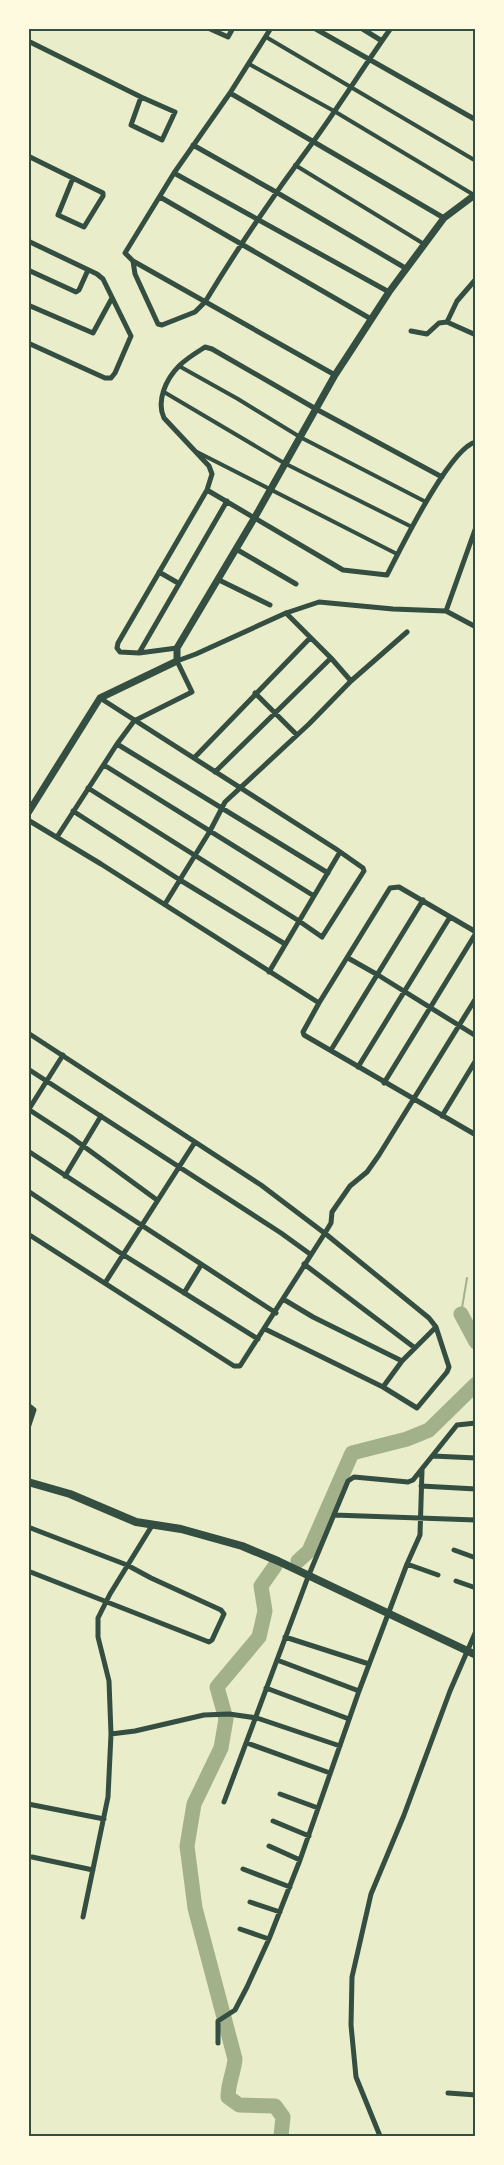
<svg xmlns="http://www.w3.org/2000/svg" width="504" height="2165" viewBox="0 0 504 2165" font-family="Raleway,sans-serif">
  <style>
    .lines { fill: none; stroke-linecap: round; stroke-linejoin: round }
    .stream { stroke: #a3b18a; stroke-width: 2 }
    .river { stroke: #a3b18a; stroke-width: 15 }
    .pedestrian { stroke: #344e41; stroke-width: 4 }
    .minor { stroke: #344e41; stroke-width: 5 }
    .tertiary { stroke: #344e41; stroke-width: 7 }
    .secondary { stroke: #344e41; stroke-width: 8 }
    .neatline { fill: none; stroke: #344e41; stroke-width: 2 }
  </style>
  <rect width="100%" height="100%" fill="#e9edc9"/>
  <g class="lines">
    <path class="stream" d="M461 1314 467 1278"/>
    <path class="river" d="M461 1314 476 1342
      M298 1561 309 1551 352 1453 407 1439 429 1430 476 1384
      M275 1566 261 1586 265 1611 259 1637 217 1687 226 1719 221 1748 194 1804 187 1846 195 1908 235 2059C234 2072 228 2083 228 2097L239 2105 275 2106 283 2117 281 2136"/>
    <path class="pedestrian" d="M266 37 476 161
      M249 64 334 111 474 195
      M295 165 424 244
      M179 366 238 399 300 437 426 502
      M164 392 284 463 412 527
      M197 452 397 554"/>
    <path class="minor" d="M208 28 228 37 233 28
      M271 28 230 93 174 173 125 253 133 261 335 375
      M314 28 476 120
      M361 28 382 41
      M28 41 141 97 175 112 162 140 131 125 141 97
      M230 93 444 218
      M193 145 276 192 407 269
      M28 156 103 193V196L84 227 58 215 73 178
      M174 173 389 292
      M160 197 371 319
      M28 241 97 274 103 279 131 336 115 373 111 378H105L28 343
      M133 261 135 274 158 324 162 325 195 312 205 302C239 246 274 194 313 142 340 105 364 66 391 28
      M28 270 76 292 79 290 88 270
      M28 305 93 333 112 298
      M447 322 476 335
      M411 331 427 334 439 323 447 322 457 301 476 279
      M207 490 343 570 387 575C400 550 450 447 476 442
      M236 549 296 584
      M159 572 178 583
      M219 580 270 605
      M446 611 476 527
      M286 613 331 658 351 681
      M177 648 139 653 120 652 117 648 118 643 207 490 212 474 209 466 164 418C156 401 166 379 179 366 185 360 194 354 202 349L205 347 212 349 316 409 442 477
      M139 653 227 501
      M255 693 297 735
      M117 744 328 873
      M194 758 310 638
      M104 765 314 896
      M215 772 331 658
      M88 788 299 921 322 937 364 871 363 868 336 849 100 698
      M73 811 180 880 285 944
      M28 820 101 864 319 1003
      M57 837 117 744 134 721 192 692 177 661 196 654 286 613 319 602 393 609 446 611 476 627
      M165 904 210 831 225 802 309 724 351 681 407 632
      M476 932 399 887 390 888 319 1003 303 1032 304 1035 476 1135
      M348 958 378 975 476 1036
      M269 972 340 852
      M28 1033 261 1185 327 1235 429 1318 436 1327 449 1367 447 1372 417 1408 383 1387
      M331 1050 423 900
      M63 1055 29 1109H28L71 1137 157 1200
      M358 1067 450 917
      M28 1069 281 1233 310 1254
      M384 1083 476 933
      M442 1116 476 1060
      M28 1151 276 1313
      M65 1176 101 1116
      M28 1191 122 1254 258 1339
      M28 1234 234 1366H240L325 1233 331 1223 332 1212 350 1186 367 1172 379 1155 476 998
      M304 1264 415 1348
      M105 1283 195 1142
      M184 1293 201 1265
      M283 1299 313 1317 402 1361
      M265 1329 383 1387 402 1361 436 1327
      M28 1405 34 1410 28 1428
      M433 1456 476 1458
      M421 1486 476 1489
      M334 1515 476 1520
      M28 1527 127 1565 151 1578 221 1610 224 1614 212 1640 209 1642 28 1571
      M454 1550 476 1558
      M407 1564 438 1575
      M456 1581 476 1588
      M285 1637 369 1664
      M277 1660 359 1691
      M266 1688 349 1719
      M111 1734 135 1731 204 1715 229 1714 257 1718 340 1746
      M247 1743 330 1773
      M280 1794 318 1808
      M224 1802 308 1577 348 1481 354 1477 408 1482 413 1480 457 1425 476 1423
      M28 1804 104 1819
      M273 1821 309 1836
      M269 1846 300 1860
      M32 1857 93 1870
      M243 1869 290 1887
      M250 1902 280 1912
      M83 1917 108 1797 111 1734 109 1681 98 1637V1618L110 1594 153 1524
      M240 1929 269 1939
      M218 2043V2021L235 2010 247 1987 269 1939 300 1860 359 1691 407 1564 420 1535 422 1470
      M448 2093 476 2095
      M380 2136 356 2077 351 2025 352 1977 371 1894 404 1815 450 1691 476 1631"/>
    <path class="tertiary" d="M28 813 100 698 177 661V648L255 517 335 375 352 349 389 292 444 218 476 194"/>
    <path class="secondary" d="M28 1482 70 1494 136 1522 181 1529 242 1546 278 1561 476 1655"/>
  </g>
  <rect width="504" height="2165" fill="none" stroke="#fefae0" stroke-width="60"/>
  <rect x="30" y="30" width="444" height="2105" class="neatline"/>
</svg>
